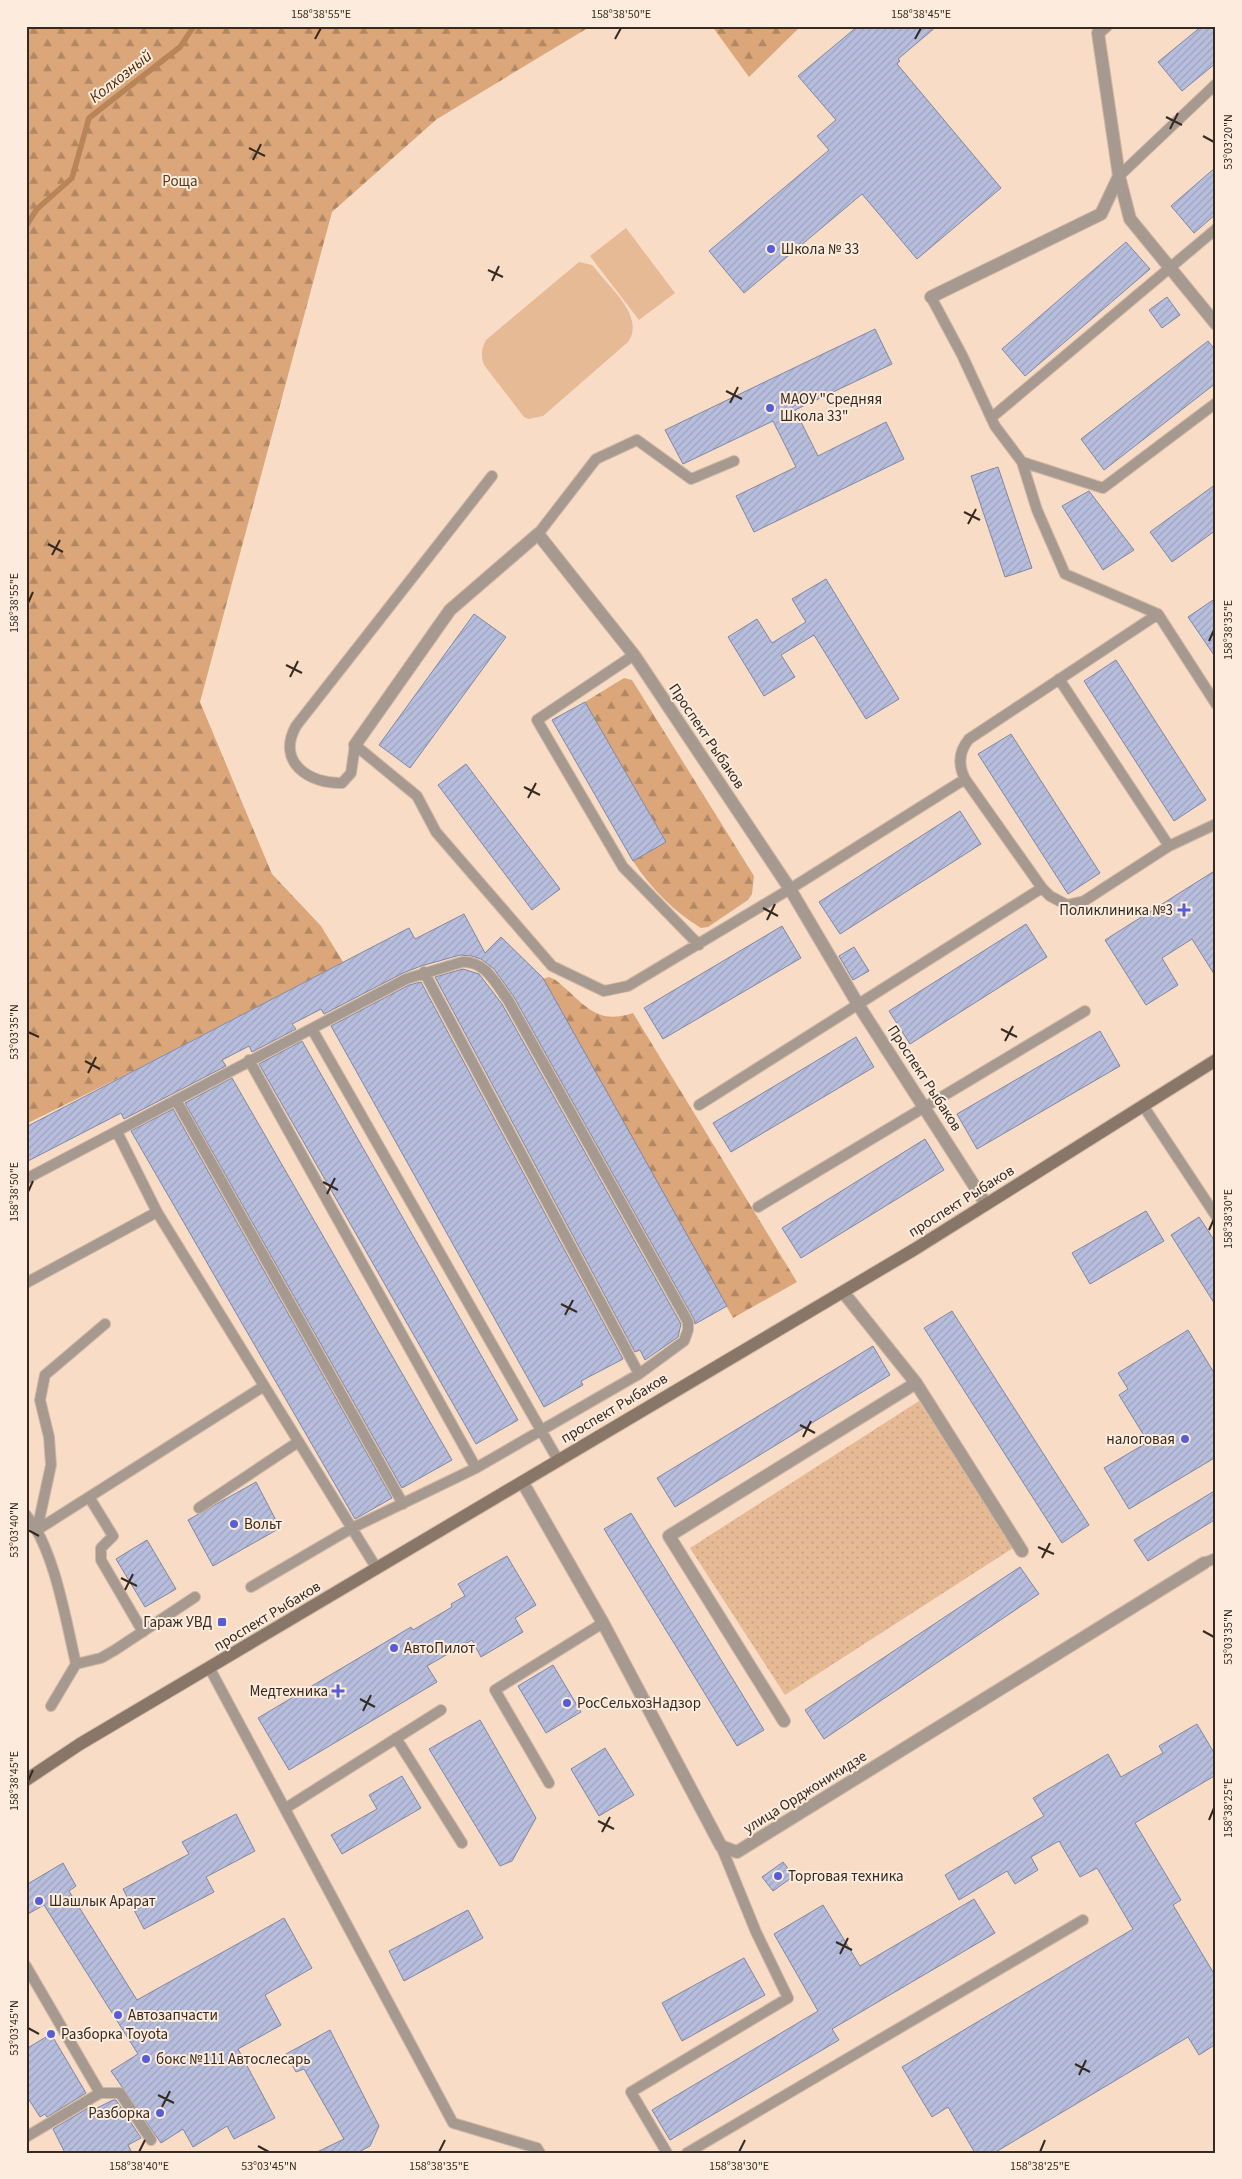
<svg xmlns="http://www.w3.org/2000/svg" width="1242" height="2179" viewBox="0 0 1242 2179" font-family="'Source Sans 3',sans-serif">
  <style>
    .grass { fill: url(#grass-dots) }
    .forest { fill: url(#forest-firs) }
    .garden { fill: #e5ba94 }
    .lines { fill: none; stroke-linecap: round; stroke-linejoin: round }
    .stream { stroke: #b78558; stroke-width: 5.5 }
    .building { fill: url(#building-hatch); stroke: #8086a3 }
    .lane-casing { stroke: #d1b8a4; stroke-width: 12 }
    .street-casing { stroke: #d1b8a4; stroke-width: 14 }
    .secondary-casing { stroke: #d1b8a4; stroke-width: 14 }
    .lane { stroke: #a69a90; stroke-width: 10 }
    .street { stroke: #a69a90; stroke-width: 12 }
    .secondary { stroke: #887769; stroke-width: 12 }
    .ticks { fill: none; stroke: #342a21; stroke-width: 2 }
    .poi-dot { fill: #575ed5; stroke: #fdecdd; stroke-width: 2 }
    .labels { text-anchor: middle; stroke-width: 4; stroke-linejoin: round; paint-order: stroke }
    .park-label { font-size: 15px; fill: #5b3714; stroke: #fdecdd }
    .poi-label { font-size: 15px; fill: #342a21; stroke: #fdecdd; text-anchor: start }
    .street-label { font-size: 15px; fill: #342a21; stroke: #fdecdd }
    .water-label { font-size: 16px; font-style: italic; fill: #4d2b05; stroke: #fdecdd }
    .neatline { fill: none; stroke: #342a21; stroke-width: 2 }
    .ticks-label { font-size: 12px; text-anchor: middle; fill: #342a21 }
  </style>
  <defs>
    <pattern id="grass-dots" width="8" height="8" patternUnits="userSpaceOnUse" patternTransform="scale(1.25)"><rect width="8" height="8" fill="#e5ba94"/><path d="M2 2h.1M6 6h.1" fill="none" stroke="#c5a07f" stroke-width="1.8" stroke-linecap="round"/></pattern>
    <pattern id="forest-firs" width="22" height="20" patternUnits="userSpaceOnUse" patternTransform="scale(1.25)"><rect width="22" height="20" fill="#dba679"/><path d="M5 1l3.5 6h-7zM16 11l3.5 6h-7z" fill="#b28763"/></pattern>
    <pattern id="building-hatch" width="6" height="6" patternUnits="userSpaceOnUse" patternTransform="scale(1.25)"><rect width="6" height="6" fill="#b7bedd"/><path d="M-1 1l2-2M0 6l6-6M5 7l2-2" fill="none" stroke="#9ea3bd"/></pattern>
  </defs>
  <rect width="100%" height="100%" fill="#f8dcc5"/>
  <path class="grass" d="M919 1401 1013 1548 785 1695 690 1548Z"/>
  <path class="forest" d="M26 26H591L437 119 332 212 200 702 272 874 321 926 343 962 135 1070 26 1124Z
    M712 26H801L749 77Z
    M624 678 632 680 754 876 752 894 748 900 708 927 701 928C674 912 650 887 633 861L666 842 585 702Z
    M549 977C556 979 560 984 565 988 588 1009 600 1024 633 1013L797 1282 733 1318 543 979Z"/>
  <path class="garden" d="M626 228 675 293 639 320 590 256Z
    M579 262 592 265 598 272C612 290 645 318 628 342L543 416 529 419 524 417 484 365C481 356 481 349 486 340Z"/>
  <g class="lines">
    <path class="stream" d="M26 226 37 209 72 178 89 118 180 47 194 26"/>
  </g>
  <path class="building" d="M858 26H937L898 59 900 61 897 64 1001 188 917 259 862 194 744 293 709 251 829 150 817 136 836 120 798 76Z
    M1202 26H1216V63L1182 91 1158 62Z
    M1216 167V214L1194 233 1171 206Z
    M1126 242 1150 269 1025 376 1002 349Z
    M1167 297 1180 315 1162 328 1149 310Z
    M875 329 892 364 795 410 818 456 886 422 904 459 754 532 736 496 796 467 773 421 683 464 665 430Z
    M1208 341 1216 351V383L1104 470 1081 439Z
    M998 467 1032 568 1005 577 971 476Z
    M1216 484V530L1172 562 1150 532Z
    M1089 491 1134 550 1103 570 1062 506Z
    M826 579 899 699 866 719 814 635 781 655 795 677 764 696 728 637 757 619 772 643 806 622 792 599Z
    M1216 598V658L1188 617Z
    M474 614 506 637 410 768 379 745Z
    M1116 660 1206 800 1174 821 1084 681Z
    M585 702 666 842 633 861 552 720Z
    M1011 734 1100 873 1068 894 978 754Z
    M466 764 560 889 532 910 438 785Z
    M960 811 981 844 840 934 819 902Z
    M1216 870V977L1192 939 1162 958 1178 985 1146 1005 1105 940Z
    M464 914 485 953 501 937 543 978 727 1306 695 1324 694 1319 514 997 494 969 481 959 472 956 460 955 421 966 403 973 324 1014 321 1009 292 1024 296 1029 252 1052 249 1046 222 1060 226 1066 124 1119 121 1113 26 1162V1127L409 928 415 939Z
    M1026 924 1047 957 910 1044 889 1011Z
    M782 926 801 958 663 1039 644 1008Z
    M854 947 869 971 853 980 839 956Z
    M463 969 479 974 502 1004 681 1324 678 1337 645 1360 640 1350 635 1352 435 977Z
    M421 982 623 1359 581 1381 583 1385 544 1407 331 1026 409 985Z
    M1100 1031 1120 1066 977 1149 957 1114Z
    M856 1037 874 1067 731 1152 713 1123Z
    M302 1041 518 1420 476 1444 259 1064Z
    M232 1078 452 1460 402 1488 185 1103Z
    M173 1109 392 1498 355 1519 131 1131Z
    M925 1139 944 1170 801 1258 782 1228Z
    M1146 1211 1164 1241 1090 1284 1072 1253Z
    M1199 1217 1216 1243V1306L1171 1235Z
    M952 1311 1089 1525 1062 1543 924 1328Z
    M1188 1330 1216 1376V1457L1129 1509 1104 1468 1148 1442 1119 1395 1128 1389 1118 1373Z
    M873 1346 890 1375 675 1507 657 1478Z
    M256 1482 280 1528 213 1566 188 1520Z
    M1216 1490V1519L1148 1561 1134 1540Z
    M631 1513 764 1730 737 1746 604 1529Z
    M147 1540 176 1589 145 1607 116 1559Z
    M507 1556 536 1605 515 1618 523 1632 481 1657 472 1640 427 1666 437 1682 289 1770 258 1718 411 1627 413 1630 452 1607 451 1604 465 1596 458 1584Z
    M1020 1567 1039 1594 824 1739 805 1710Z
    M553 1665 581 1712 546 1733 518 1686Z
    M480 1720 536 1818 512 1861 500 1866 429 1749Z
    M1197 1724 1216 1756V1775L1135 1823 1181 1900 1173 1905 1216 1977V2044L1199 2055 1188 2037 994 2153H975L948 2107 932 2117 902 2067 1133 1929 1097 1868 1080 1877 1059 1841 1031 1857 1038 1870 1015 1884 1007 1871 959 1900 945 1875 1044 1816 1033 1798 1108 1754 1121 1777 1163 1753 1159 1746Z
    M605 1748 634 1795 599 1816 571 1769Z
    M402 1776 421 1808 342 1854 331 1835 377 1809 369 1795Z
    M236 1814 255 1851 206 1877 214 1892 144 1929 123 1889 189 1854 182 1842Z
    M783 1862 794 1876 773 1891 762 1877Z
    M63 1863 76 1886 69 1891 137 2000 284 1918 312 1968 265 1995 281 2025 238 2049 275 2118 234 2139 227 2126 193 2147 183 2129 161 2143 111 2071 138 2054 44 1905 26 1915V1885Z
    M974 1899 995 1933 832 2029 839 2040 670 2140 652 2110 818 2011 774 1934 823 1905 860 1966Z
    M468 1910 483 1938 404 1981 389 1951Z
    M744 1958 765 1995 682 2041 662 2003Z
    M330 2030 379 2126 370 2146 357 2153H315L344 2139 304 2069 296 2072 286 2054Z
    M51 2034 86 2093 47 2117 45 2114 40 2117 26 2095V2049Z
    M113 2100H116L141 2138 128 2145 132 2153H65L53 2129 93 2105 95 2109Z"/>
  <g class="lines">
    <defs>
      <path id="lane" d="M1119 176 1216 84
        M931 297 962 355 995 426 1022 462 1037 510 1065 574 1158 614
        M991 418 1216 229
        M1022 462 1103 488 1216 403
        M538 534 596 459 637 440 691 479 734 461
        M634 655 537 720 623 867 699 945
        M1059 679 1169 846
        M355 745 417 796 436 832 552 966 604 991 628 986 790 889 965 779C958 765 959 751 969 739L1158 614 1216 704
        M355 745 351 773 342 783C309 784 276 762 296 726L492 476
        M1042 888 1050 896 1067 905 1084 901 1169 846 1216 824
        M424 972 639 1374
        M312 1029 558 1460
        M249 1060 476 1468
        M176 1100 403 1504
        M699 1105 1042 888 965 779
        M1144 1107 1216 1216
        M117 1132 157 1212 377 1569
        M26 1179 406 979 462 962C485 960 496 984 508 1000L688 1322V1330L684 1341 639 1374 476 1468 352 1528 251 1587
        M758 1207 1085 1011
        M26 1283 157 1212
        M89 1497 113 1536 101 1548V1560L143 1632
        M199 1508 298 1442
        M26 1515C54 1547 66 1621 76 1664L51 1706
        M37 1530 264 1386
        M37 1530 51 1465 49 1437 40 1400 45 1375 105 1324
        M1204 1563 1216 1558
        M76 1664 101 1658 115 1650 195 1597
        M210 1669 453 2123 537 2148 540 2153
        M396 1738 462 1843
        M549 1783 495 1690 603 1623
        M286 1808 441 1710
        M26 1966 100 2093 26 2137
        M100 2093H120L151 2140
        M667 2153 631 2092 788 1998 756 1932 721 1846
        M687 2153 1083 1920"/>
      <path id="street" d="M1106 26 1098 33 1119 176 1130 219 1216 324
        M931 297 1101 214 1119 176
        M355 745 450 610 538 534 634 655 790 889 859 1006 986 1204
        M916 1383 1022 1551
        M523 1483 603 1623 721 1846 737 1852 1204 1563
        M784 1721 669 1536 916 1383 843 1292"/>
      <path id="secondary" d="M26 1780 80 1744 915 1249 1216 1060"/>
    </defs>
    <use href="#lane" class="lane-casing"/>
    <use href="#street" class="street-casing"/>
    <use href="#secondary" class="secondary-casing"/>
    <use href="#lane" class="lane"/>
    <use href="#street" class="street"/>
    <use href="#secondary" class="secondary"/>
  </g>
  <path class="ticks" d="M315 39 321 28M615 39 621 28M915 39 921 28M1166 117 1182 125M1170 129 1178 113M1203 136 1214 142M249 148 265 156M253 160 261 144M488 270 503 277M492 281 499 266M726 391 742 399M730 403 738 387M964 512 980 520M968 524 976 509M48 544 63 552M52 555 60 540M28 603 33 592M1209 641 1214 630M286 665 302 673M290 677 298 661M524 787 540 795M528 798 536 783M763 908 778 916M767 920 775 904M1001 1029 1017 1037M28 1032 39 1037M1005 1041 1013 1026M85 1061 100 1069M88 1073 96 1057M323 1182 338 1190M28 1192 33 1181M327 1194 335 1178M1209 1230 1214 1219M561 1304 577 1312M565 1315 573 1300M800 1425 815 1433M803 1437 811 1421M28 1530 39 1536M1038 1547 1054 1554M1042 1558 1050 1543M121 1578 137 1586M125 1590 133 1574M1203 1631 1214 1637M360 1699 375 1707M363 1711 371 1695M28 1781 33 1770M1209 1820 1214 1808M598 1821 614 1829M602 1832 610 1817M836 1942 852 1950M840 1954 848 1938M28 2028 39 2034M1075 2064 1090 2072M1079 2075 1086 2060M158 2095 174 2103M162 2107 170 2091M258 2146 269 2152M139 2152 145 2140M439 2152 445 2140M739 2152 745 2140M1040 2152 1045 2140"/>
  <g class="poi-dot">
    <circle cx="771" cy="249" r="5"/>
    <circle cx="770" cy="408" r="5"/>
    <path d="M1181.5 902.5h5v5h5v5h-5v5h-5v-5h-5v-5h5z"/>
    <circle cx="1185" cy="1439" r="5"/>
    <circle cx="234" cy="1524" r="5"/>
    <rect x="217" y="1617" width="10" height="10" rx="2.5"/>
    <circle cx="394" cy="1648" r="5"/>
    <path d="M335.5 1683.5h5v5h5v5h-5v5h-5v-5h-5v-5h5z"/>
    <circle cx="567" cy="1703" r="5"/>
    <circle cx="778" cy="1876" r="5"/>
    <circle cx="39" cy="1901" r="5"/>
    <circle cx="118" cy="2015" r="5"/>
    <circle cx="51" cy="2034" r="5"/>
    <circle cx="146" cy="2059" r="5"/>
    <circle cx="160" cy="2113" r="5"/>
  </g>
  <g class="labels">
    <g class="park-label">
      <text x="180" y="186">Роща</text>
    </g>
    <g class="poi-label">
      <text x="781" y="254">Школа № 33</text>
      <text x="780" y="404">МАОУ "Средняя<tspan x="780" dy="17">Школа 33"</tspan></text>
      <text x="1173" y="915" text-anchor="end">Поликлиника №3</text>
      <text x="1175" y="1444" text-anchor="end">налоговая</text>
      <text x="244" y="1529">Вольт</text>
      <text x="212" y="1627" text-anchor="end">Гараж УВД</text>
      <text x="404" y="1653">АвтоПилот</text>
      <text x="328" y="1696" text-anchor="end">Медтехника</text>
      <text x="577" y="1708">РосСельхозНадзор</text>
      <text x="788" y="1881">Торговая техника</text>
      <text x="49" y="1906">Шашлык Арарат</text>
      <text x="128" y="2020">Автозапчасти</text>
      <text x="61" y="2039">Разборка Toyota</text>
      <text x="156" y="2064">бокс №111 Автослесарь</text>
      <text x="150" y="2118" text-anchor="end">Разборка</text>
    </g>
    <g class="street-label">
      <text transform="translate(707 736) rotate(56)" y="5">Проспект Рыбаков</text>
      <text transform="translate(925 1078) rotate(57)" y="5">Проспект Рыбаков</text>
      <text transform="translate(961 1201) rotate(-32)" y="5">проспект Рыбаков</text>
      <text transform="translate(614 1408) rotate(-31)" y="5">проспект Рыбаков</text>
      <text transform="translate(267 1616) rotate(-31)" y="5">проспект Рыбаков</text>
      <text transform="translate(805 1792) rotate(-32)" y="5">улица Орджоникидзе</text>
    </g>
    <g class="water-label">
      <text transform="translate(120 76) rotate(-38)" y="6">Колхозный</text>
    </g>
  </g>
  <rect width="1242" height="2179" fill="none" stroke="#fdecdd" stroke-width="55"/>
  <rect x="28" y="28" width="1186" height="2124" class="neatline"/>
  <g class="ticks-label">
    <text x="321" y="18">158°38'55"E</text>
    <text x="621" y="18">158°38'50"E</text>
    <text x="921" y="18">158°38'45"E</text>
    <text transform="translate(1228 142) rotate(-90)" y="4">53°03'20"N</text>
    <text transform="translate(14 603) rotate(-90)" y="4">158°38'55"E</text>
    <text transform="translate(1228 630) rotate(-90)" y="4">158°38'35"E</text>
    <text transform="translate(14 1032) rotate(-90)" y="4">53°03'35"N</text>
    <text transform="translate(14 1192) rotate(-90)" y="4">158°38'50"E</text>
    <text transform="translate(1228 1219) rotate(-90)" y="4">158°38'30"E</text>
    <text transform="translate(14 1530) rotate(-90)" y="4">53°03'40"N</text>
    <text transform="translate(1228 1637) rotate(-90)" y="4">53°03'35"N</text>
    <text transform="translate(14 1781) rotate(-90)" y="4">158°38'45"E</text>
    <text transform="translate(1228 1808) rotate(-90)" y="4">158°38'25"E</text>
    <text transform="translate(14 2028) rotate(-90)" y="4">53°03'45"N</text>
    <text x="139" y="2170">158°38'40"E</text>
    <text x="269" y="2170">53°03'45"N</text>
    <text x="439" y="2170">158°38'35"E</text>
    <text x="739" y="2170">158°38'30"E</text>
    <text x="1040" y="2170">158°38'25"E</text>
  </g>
</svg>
